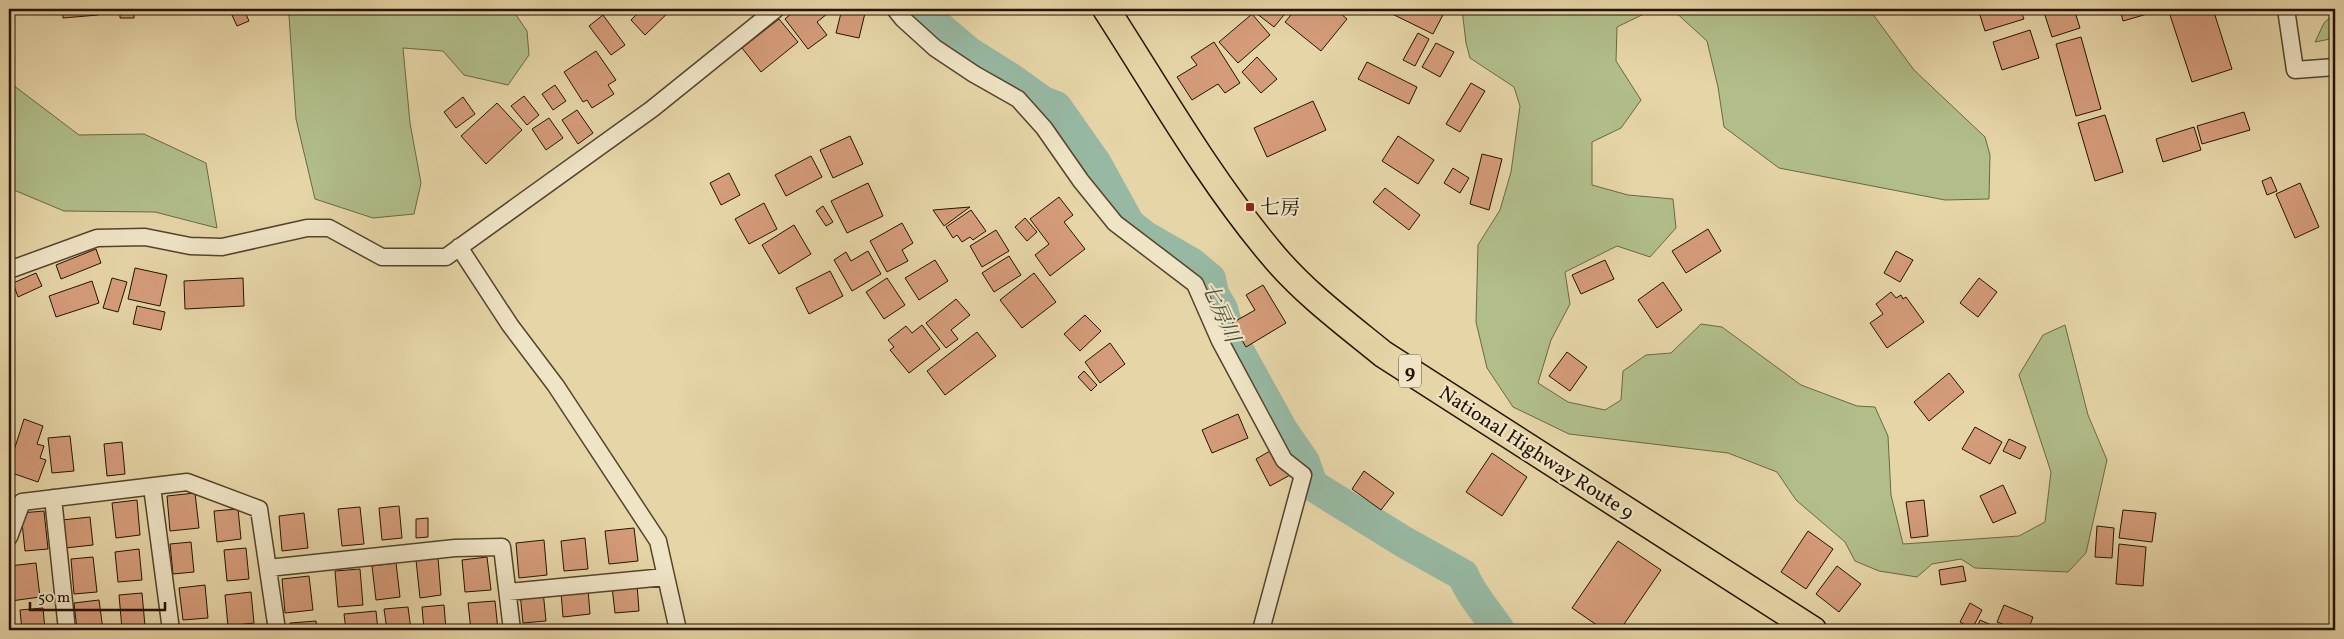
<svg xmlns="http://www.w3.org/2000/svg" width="2344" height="639" viewBox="0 0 2344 639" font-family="Vollkorn,'Noto Serif JP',serif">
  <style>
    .green { fill: #b1be8a; stroke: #6a6845 }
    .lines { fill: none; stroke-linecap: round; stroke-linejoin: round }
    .river { stroke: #97b9a3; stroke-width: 32 }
    .building { fill: #d59c7a; stroke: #241300 }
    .minor-casing { stroke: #54442a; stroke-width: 19 }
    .trunk-casing { stroke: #241300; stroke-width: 29 }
    .minor { stroke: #efe4c6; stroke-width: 16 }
    .trunk { stroke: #e6d5a7; stroke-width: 26 }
    .poi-dot { fill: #8f2418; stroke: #efe4c6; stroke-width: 2 }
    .labels { text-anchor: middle; stroke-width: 4.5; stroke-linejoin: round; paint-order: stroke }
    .shield { fill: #efe4c6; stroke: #61523b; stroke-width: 1 }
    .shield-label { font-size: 19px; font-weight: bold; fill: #241300 }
    .poi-label { font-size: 20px; fill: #241300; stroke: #efe4c6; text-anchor: start }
    .street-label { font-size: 20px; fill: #241300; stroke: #efe4c6 }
    .water-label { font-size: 21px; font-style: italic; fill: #4c4d39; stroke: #efe4c6 }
  </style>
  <rect width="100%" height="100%" fill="#e6d5a7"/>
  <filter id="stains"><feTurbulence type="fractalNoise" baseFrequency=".004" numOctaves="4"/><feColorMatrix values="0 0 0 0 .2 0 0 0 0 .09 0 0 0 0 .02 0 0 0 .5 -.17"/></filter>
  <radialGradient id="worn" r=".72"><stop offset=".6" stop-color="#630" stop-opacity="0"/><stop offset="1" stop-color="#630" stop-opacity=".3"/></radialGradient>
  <path class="green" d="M284 9H512L527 31 529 55 508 85 464 75 443 51 403 48 410 123 421 183 414 214 373 218 315 199 296 119 289 16Z
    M1462 9H1654L1617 27 1616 61 1641 100 1621 128 1592 142V185L1628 195 1673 199 1676 228 1650 257 1617 246 1565 272 1570 304 1551 340 1538 383 1568 402 1605 410 1621 400 1623 371 1646 355 1671 353 1701 324 1722 327 1801 385 1857 406 1875 407 1888 436 1891 495 1903 544 2019 536 2045 522 2051 472 2019 375 2043 335 2065 325 2088 415 2107 460 2086 553 2068 572 1975 568 1961 559 1932 564 1917 577 1879 571 1855 561 1845 542 1796 500 1777 472 1728 453 1569 434 1513 407 1487 368 1476 322 1478 245 1500 210 1511 172 1520 106 1514 87 1470 58 1466 43Z
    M1672 9H1869L1914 70 1985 137 1990 155 1989 199 1945 200 1779 168 1724 127 1718 87 1707 41Z
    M2335 13V38L2315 42 2324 23Z
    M9 82 79 135 144 134 206 163 217 228 155 212 64 211 9 188Z"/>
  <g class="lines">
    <path class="river" d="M921 9 927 17 968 52 1011 79 1043 102 1056 107 1096 164 1129 224 1144 236 1191 263 1210 279 1213 294 1222 309 1229 334 1282 430 1304 462 1312 485 1404 542 1463 575C1471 595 1486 611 1499 630"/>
  </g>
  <path class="building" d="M63 9H97L98 15 63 18Z
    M120 9H134V18H120Z
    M631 9H672L645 35 631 20 637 14Z
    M797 9H823L827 14 817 22 827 35 808 49 785 19Z
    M842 9H866L859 38 836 33Z
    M1259 9H1289L1274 27 1256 13Z
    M1296 9H1335L1347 19 1321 51 1285 22Z
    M1382 9H1446L1433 34Z
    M1978 9H2020L2024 19 1985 31Z
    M2043 9H2074L2080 28 2052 37Z
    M2120 9H2153L2154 12 2123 21Z
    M2168 9H2213L2232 69 2192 82Z
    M244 10 249 21 237 26 232 15Z
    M1252 14 1270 35 1238 63 1219 42Z
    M603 15 625 45 611 55 589 26Z
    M779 19 798 42 761 72 742 48Z
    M2030 30 2039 58 2002 70 1993 42Z
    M1418 33 1429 39 1415 66 1403 60Z
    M2081 37 2101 109 2076 116 2056 44Z
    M1214 42 1240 83 1225 93 1218 84 1192 100 1177 77 1197 65 1191 57Z
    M1436 43 1454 52 1440 77 1422 67Z
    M596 51 616 80 608 85 614 94 592 108 587 100 583 102 564 72Z
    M1257 57 1277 79 1261 93 1242 72Z
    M1367 62 1417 87 1409 104 1358 79Z
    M1471 83 1485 91 1460 132 1446 124Z
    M555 85 566 101 553 110 542 94Z
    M524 96 539 115 527 125 511 106Z
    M463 97 475 114 456 128 444 112Z
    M1313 101 1326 130 1267 157 1254 128Z
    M497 103 522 130 486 164 461 136Z
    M577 110 593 133 578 144 562 120Z
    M2244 112 2250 130 2202 144 2197 126Z
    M2105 115 2123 172 2095 181 2078 123Z
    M549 118 563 138 546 150 532 129Z
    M2194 127 2201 150 2163 162 2156 139Z
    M850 136 863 164 833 178 820 150Z
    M1398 136 1434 160 1418 184 1382 161Z
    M1482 154 1502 159 1489 210 1470 204Z
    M811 156 822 177 786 196 775 175Z
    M1453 168 1469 178 1460 193 1444 183Z
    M729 173 740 195 721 205 710 183Z
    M2271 177 2277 191 2267 195 2262 181Z
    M868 183 883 216 847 233 831 201Z
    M2300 183 2319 227 2295 238 2276 194Z
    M1385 188 1420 215 1409 230 1373 202Z
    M1059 197 1073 215 1064 222 1085 249 1050 276 1035 255 1049 244 1030 219Z
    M764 203 777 229 749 244 735 219Z
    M823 206 833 222 826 226 816 211Z
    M970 207 944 226 933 210Z
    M971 210 986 231 973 240 970 237 962 242 957 235 953 238 946 227Z
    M1025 218 1037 232 1027 241 1015 227Z
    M902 223 913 243 902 250 908 261 887 272 870 241Z
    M794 225 811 254 779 274 762 245Z
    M1708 229 1721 251 1686 273 1672 251Z
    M996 230 1009 251 982 267 970 246Z
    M96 249 101 263 61 279 56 265Z
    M868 251 881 274 852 291 834 260 846 252 851 261Z
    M1896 251 1913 260 1900 282 1884 273Z
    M1009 256 1021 275 994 292 982 273Z
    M935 260 948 281 919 300 905 278Z
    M1605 260 1614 279 1581 294 1572 275Z
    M135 268 167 275 160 306 128 299Z
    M830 271 843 296 809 314 796 288Z
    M36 273 42 286 18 297 13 283Z
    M1034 273 1056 302 1022 328 1000 300Z
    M112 278 127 282 118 312 103 308Z
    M243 278 244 306 185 309 184 281Z
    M887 278 905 305 884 319 866 292Z
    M1979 278 1997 292 1978 317 1960 303Z
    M92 281 99 303 56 317 49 296Z
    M1663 282 1682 310 1657 328 1638 300Z
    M1263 285 1286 323 1246 347 1232 323 1255 310 1246 295Z
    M1891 292 1896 298 1901 295 1903 299 1906 297 1924 322 1887 348 1870 323 1883 314 1876 304Z
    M956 299 970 315 951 330 958 339 946 348 926 323Z
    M137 306 165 312 161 330 133 324Z
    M1085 315 1101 331 1080 351 1064 334Z
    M922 325 940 349 909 373 890 350 894 347 888 340 906 326 912 333Z
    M977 332 996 356 945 395 927 371Z
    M1110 343 1125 364 1100 383 1085 362Z
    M1567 352 1587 367 1570 391 1549 376Z
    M1084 371 1097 385 1091 391 1078 377Z
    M1949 373 1964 392 1929 421 1914 402Z
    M1238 414 1248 438 1212 453 1202 430Z
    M24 419 43 426 37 444 44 446 40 458 46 460 38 482 9 472V466Z
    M1975 427 2002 442 1990 464 1962 449Z
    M70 436 74 471 52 473 48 438Z
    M2009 439 2026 447 2020 459 2003 451Z
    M122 442 125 474 107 476 104 444Z
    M1277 447 1292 474 1270 486 1256 459Z
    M1492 453 1527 477 1502 516 1466 492Z
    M1364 471 1394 493 1381 510 1352 489Z
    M2003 485 2016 513 1993 523 1980 496Z
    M195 493 199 528 170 531 167 496Z
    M137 500 140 535 116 538 112 503Z
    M1924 500 1928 536 1911 538 1906 502Z
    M399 506 402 538 382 540 379 508Z
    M360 507 364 544 342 546 338 509Z
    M238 509 241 539 217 542 214 511Z
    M2123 510 2156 513 2152 542 2119 538Z
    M44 511 48 549 25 551 21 513Z
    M304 513 308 548 282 551 279 516Z
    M90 517 93 545 65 548 62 520Z
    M428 518V537L416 538V519Z
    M2097 526 2114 528 2112 558 2095 557Z
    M634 528 638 561 609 564 605 531Z
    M1808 531 1833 549 1806 589 1781 572Z
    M585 538 588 569 564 571 561 541Z
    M544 540 547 575 519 578 516 543Z
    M1618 541 1661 570 1620 630H1604L1572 608Z
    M191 542 194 572 173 574 170 544Z
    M2119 544 2146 547 2143 586 2116 584Z
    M246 548 249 579 227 581 224 550Z
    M139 549 142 580 118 582 115 552Z
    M93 557 97 592 74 594 71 559Z
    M487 557 491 590 465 592 462 560Z
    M438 558 441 595 420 598 416 560Z
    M36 563 40 597 11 601 9 566Z
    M396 563 400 597 376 600 372 566Z
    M1837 566 1861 584 1839 612 1816 594Z
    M1963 566 1966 581 1941 585 1939 570Z
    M360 569 363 605 338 607 335 571Z
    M309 576 313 610 285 613 282 579Z
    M637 584 639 611 615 613 612 587Z
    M205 585 208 618 183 620 179 588Z
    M588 589 590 614 563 617 561 592Z
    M543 591 546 621 523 623 520 593Z
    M251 592 254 623 228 626 225 595Z
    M142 593 145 626 122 629 119 595Z
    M99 600 103 630H77L74 603Z
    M495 601 498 630H471L468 603Z
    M1970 603 1982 610 1972 629 1960 622Z
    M444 605 446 630H424L422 607Z
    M2004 605 2033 617 2028 630H2018L1997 622Z
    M408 607 411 630H387L384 609Z
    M43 608 45 630H22L20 610Z
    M376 611 378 630H346L344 614Z
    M1980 620 2003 630H1976Z
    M316 621 317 630H290V623Z"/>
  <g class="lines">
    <defs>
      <path id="minor" d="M895 9 903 19 935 48 974 74 1018 99 1044 128 1081 181 1115 223 1195 284 1220 341 1284 460 1303 475 1261 630
        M2286 9 2295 70 2335 67
        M459 247 510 325 556 386 658 541 678 630
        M9 270 97 238 145 237 190 246 222 247 307 228H329L382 257H446L652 109 776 9
        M152 487 171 630
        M53 498 67 630
        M9 537 22 502 187 482 259 509 277 630
        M268 568 455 548 502 547 512 630
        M508 592 665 577"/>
      <path id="trunk" d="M1106 9C1159 91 1208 178 1271 253 1303 292 1345 323 1383 354L1813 630"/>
    </defs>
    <use href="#minor" class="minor-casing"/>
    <use href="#trunk" class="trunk-casing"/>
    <use href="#minor" class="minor"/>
    <use href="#trunk" class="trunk"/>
  </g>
  <rect class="poi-dot" x="1245" y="202" width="10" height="10" rx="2.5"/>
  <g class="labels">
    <rect class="shield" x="1399" y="354.5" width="22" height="33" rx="4"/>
    <g class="shield-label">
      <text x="1410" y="378">9</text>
    </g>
    <g class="poi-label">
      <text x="1260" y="214">七房</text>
    </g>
    <g class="street-label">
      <text transform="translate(1537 452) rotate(33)" y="7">National Highway Route 9</text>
    </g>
    <g class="water-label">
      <text transform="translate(1221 312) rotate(66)" y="7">七房川</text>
    </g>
  </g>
  <rect width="2344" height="639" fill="none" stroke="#e6d5a7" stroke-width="30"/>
  <rect x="10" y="10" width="2324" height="619" fill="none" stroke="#241300" stroke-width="2.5"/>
  <rect x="15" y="15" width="2314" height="609" fill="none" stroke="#241300"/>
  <path d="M30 602v8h135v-8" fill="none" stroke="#241300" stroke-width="2.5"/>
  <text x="38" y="602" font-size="15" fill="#241300" stroke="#efe4c6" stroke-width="4" paint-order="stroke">50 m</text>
  <rect width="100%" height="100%" filter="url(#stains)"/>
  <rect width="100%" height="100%" fill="url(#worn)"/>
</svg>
